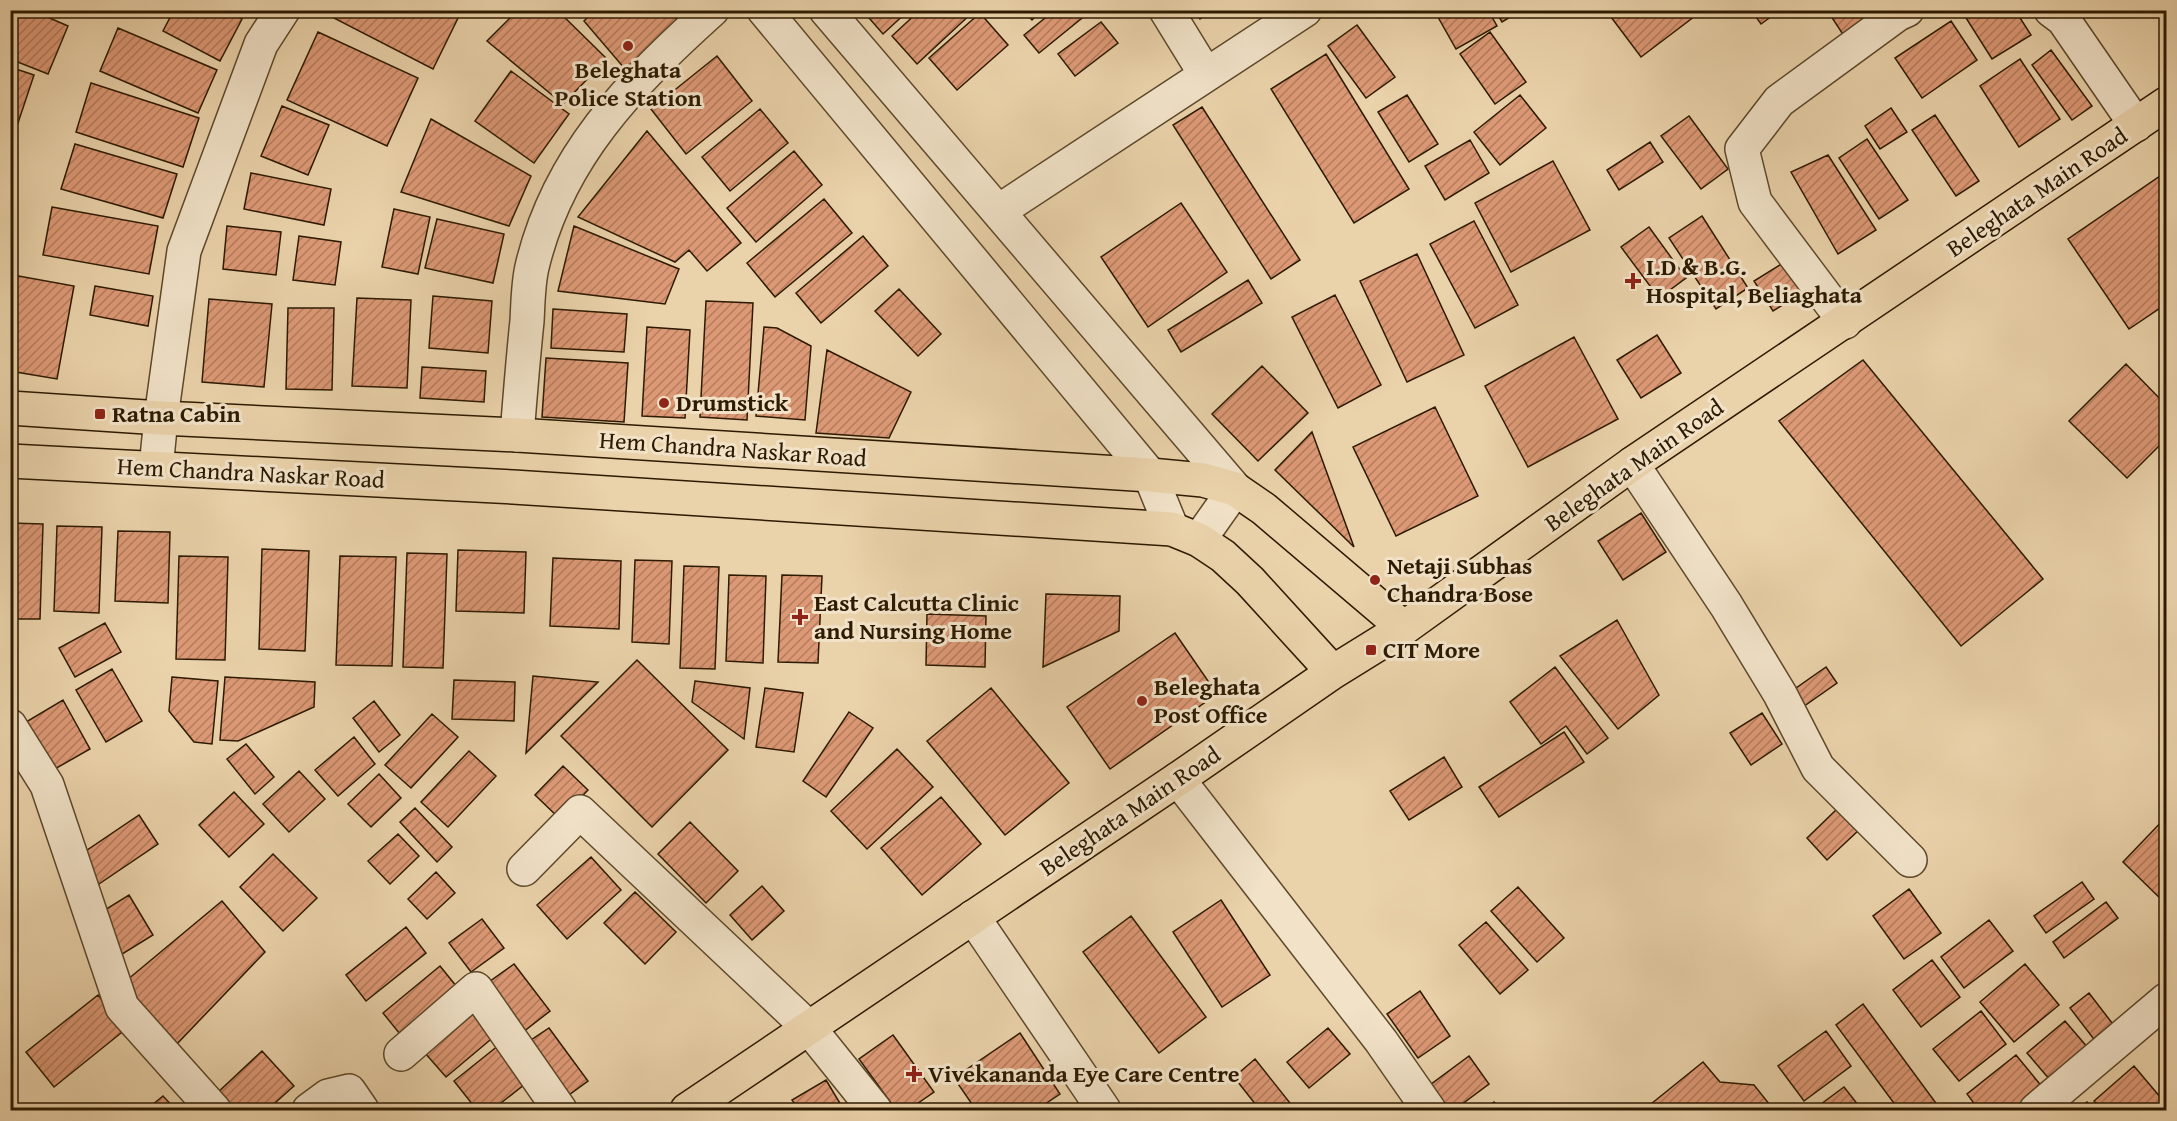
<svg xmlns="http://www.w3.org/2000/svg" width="2177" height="1121" viewBox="0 0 2177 1121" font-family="'Gentium Book Plus',serif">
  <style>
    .building { fill: url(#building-hatch); stroke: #2d1a00; stroke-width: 1.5 }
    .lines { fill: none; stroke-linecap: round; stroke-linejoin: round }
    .minor-casing { stroke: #5c482a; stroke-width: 36 }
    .major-casing { stroke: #2d1a00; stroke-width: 36 }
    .minor { stroke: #f1e2c8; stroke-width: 33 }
    .major { stroke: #ead2aa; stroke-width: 33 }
    .poi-dot { fill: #8f2418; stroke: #f1e2c8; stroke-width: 2 }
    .labels { text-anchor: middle; stroke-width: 6; stroke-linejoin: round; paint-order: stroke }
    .poi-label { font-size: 24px; font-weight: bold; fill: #2d1a00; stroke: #f1e2c8; text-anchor: start }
    .street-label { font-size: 24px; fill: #2d1a00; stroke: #f1e2c8 }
  </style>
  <defs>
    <pattern id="building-hatch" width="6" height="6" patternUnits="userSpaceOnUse" patternTransform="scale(1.5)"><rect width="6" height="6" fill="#dd9976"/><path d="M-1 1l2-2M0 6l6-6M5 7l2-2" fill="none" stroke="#b47c5e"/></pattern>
  </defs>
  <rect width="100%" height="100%" fill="#ead2aa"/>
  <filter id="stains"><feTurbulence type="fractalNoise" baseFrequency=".00333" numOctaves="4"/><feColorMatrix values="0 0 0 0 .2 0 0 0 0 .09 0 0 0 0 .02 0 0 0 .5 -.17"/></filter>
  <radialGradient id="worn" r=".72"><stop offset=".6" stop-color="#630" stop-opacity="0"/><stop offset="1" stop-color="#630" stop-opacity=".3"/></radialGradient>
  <path class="building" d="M10 10H31L68 26 48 74 10 59Z
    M174 10H225L242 19 220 61 163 31Z
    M331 10H462L433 69 328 15Z
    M518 10H557L607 59 563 104 487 41Z
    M595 10H668L679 22 625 69 584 21Z
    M862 10H909L883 34Z
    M920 10H975L917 64 892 36Z
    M1023 10H1042L1032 20Z
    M1055 10H1092L1039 53 1024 35Z
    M1196 10H1214L1200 19Z
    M1434 10H1488L1497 26 1456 49Z
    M1495 10H1522L1502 22Z
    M1611 10H1703L1641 57 1608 13Z
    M1751 10H1780L1761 24Z
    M1827 10H1881L1844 36Z
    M1961 10H2015L2031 35 1992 59Z
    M980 13 1008 45 957 90 929 58Z
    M1951 21 1977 60 1922 98 1895 58Z
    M1101 22 1118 43 1075 76 1058 54Z
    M1357 25 1395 77 1366 98 1328 46Z
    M118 28 217 70 198 113 100 71Z
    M318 32 418 78 387 146 287 100Z
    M1490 32 1526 82 1495 104 1460 54Z
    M2051 50 2092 106 2072 120 2032 65Z
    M1326 54 1409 189 1354 223 1271 89Z
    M717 56 752 101 686 154 651 109Z
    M2020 59 2060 119 2019 147 1980 86Z
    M10 67 34 75 15 132 10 130Z
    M511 71 569 114 534 163 475 121Z
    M91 83 199 118 183 167 76 132Z
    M1407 95 1438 144 1409 162 1378 112Z
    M1520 95 1546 128 1500 165 1474 132Z
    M282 106 329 125 308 175 261 156Z
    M1202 107 1300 260 1271 279 1173 125Z
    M1891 108 1907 132 1880 149 1865 126Z
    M760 109 788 143 730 191 702 157Z
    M1935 115 1979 181 1956 196 1912 130Z
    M1689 116 1728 169 1701 189 1661 136Z
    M431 119 531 176 509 226 401 192Z
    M647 131 741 243 707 271 689 250 675 262 578 217Z
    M1867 139 1908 200 1879 219 1839 158Z
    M1470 140 1489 173 1445 200 1425 166Z
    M1650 142 1663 162 1619 190 1607 170Z
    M75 144 177 174 163 218 61 189Z
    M794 151 822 185 756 242 727 208Z
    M1828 155 1876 230 1838 254 1791 172Z
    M1553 161 1590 230 1511 272 1475 203Z
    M2166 172V304L2129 329 2068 239Z
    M251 173 331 189 324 225 244 209Z
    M824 199 852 233 775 297 747 263Z
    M1181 203 1227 272 1148 327 1101 257Z
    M52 207 158 226 149 274 43 255Z
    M394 209 430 217 418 274 382 267Z
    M1702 216 1748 288 1716 309 1669 238Z
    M437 219 504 234 493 283 425 268Z
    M1474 221 1518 305 1475 328 1430 244Z
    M227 226 281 232 276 275 223 269Z
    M574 226 679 269 665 304 558 291Z
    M1649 227 1686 278 1659 298 1621 247Z
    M299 236 341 242 335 285 293 280Z
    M863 236 888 266 821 323 796 293Z
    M1417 254 1464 355 1407 382 1360 281Z
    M1783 263 1802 293 1773 311 1754 281Z
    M13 275 74 286 57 379 10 371V288Z
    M1248 280 1262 303 1181 352 1168 330Z
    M95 286 153 296 148 326 90 315Z
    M899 289 941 334 918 356 875 311Z
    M1335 295 1381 385 1338 408 1292 317Z
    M433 296 492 301 488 353 429 348Z
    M357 298 411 300 407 388 352 386Z
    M209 299 272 304 264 387 202 382Z
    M706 301 753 303 747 420 700 417Z
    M288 308H334L332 390 286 389Z
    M553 309 627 314 624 352 551 348Z
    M647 327 690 330 685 418 642 416Z
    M764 327 777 328 811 346 805 420 756 416Z
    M1657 335 1681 373 1641 398 1617 360Z
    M1574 337 1618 419 1528 467 1485 386Z
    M827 350 911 392 889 438 816 433Z
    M546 358 628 363 624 422 542 417Z
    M1863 360 2043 579 1961 646 1779 421Z
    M2126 364 2166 405V439L2127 478 2069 421Z
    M1262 366 1308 413 1258 461 1212 414Z
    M422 367 486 371 484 402 420 398Z
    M1435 407 1478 496 1396 536 1353 447Z
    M1312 432 1354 547 1275 470Z
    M1641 513 1666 552 1623 580 1598 541Z
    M10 523 43 524 40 619H10Z
    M57 526 102 527 99 613 54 611Z
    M118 531 170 532 168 603 115 601Z
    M262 549 309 551 305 651 259 649Z
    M458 550 526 552 524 613 456 611Z
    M407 553 447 554 443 668 403 667Z
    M179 556 228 557 225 660 176 659Z
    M340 556 396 557 392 666 336 665Z
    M553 558 621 561 619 629 550 626Z
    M635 560 672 561 669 644 632 642Z
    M684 566 719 567 715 669 680 668Z
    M729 575 766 576 763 663 726 661Z
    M782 575 822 576 818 663 778 662Z
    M1046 594 1120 596 1119 631 1043 667Z
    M927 614 986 616 985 667 926 665Z
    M1617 620 1659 695 1618 729 1560 656Z
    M105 623 121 652 75 677 59 648Z
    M1175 633 1217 694 1110 769 1067 707Z
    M637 660 728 750 652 827 561 736Z
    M1555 667 1608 738 1587 754 1566 726 1541 744 1510 702Z
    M1826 667 1837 683 1800 709 1789 693Z
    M112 669 142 721 106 742 76 690Z
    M533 676 598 682 526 753Z
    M172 677 218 681 212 744 194 742 169 711Z
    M225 677 315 682 314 707 238 741 220 740Z
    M454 680 515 682 514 721 452 719Z
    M695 681 750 688 744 739 692 702Z
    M765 688 803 693 794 752 756 747Z
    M991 688 1069 783 1005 835 927 741Z
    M63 700 90 749 53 770 26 722Z
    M374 701 400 735 379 752 353 718Z
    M849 712 873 728 826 797 803 781Z
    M1762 713 1782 744 1751 765 1730 733Z
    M432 714 458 737 411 788 385 765Z
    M1564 732 1584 762 1499 817 1479 787Z
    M354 737 375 764 338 796 315 770Z
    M246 744 274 777 255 794 227 759Z
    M897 749 933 787 867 849 831 811Z
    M469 751 496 776 448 827 421 802Z
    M1444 757 1462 787 1409 820 1390 791Z
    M563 766 588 790 560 819 535 795Z
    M299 771 325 799 289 832 263 804Z
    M379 774 401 798 371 827 348 804Z
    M234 792 264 824 229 857 199 825Z
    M941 797 981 844 922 895 881 848Z
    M1839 807 1860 829 1827 860 1807 838Z
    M415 808 452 847 437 862 400 822Z
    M139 815 158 844 93 888 74 859Z
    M2166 817V904L2123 862Z
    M690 822 738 871 706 903 658 854Z
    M398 834 419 856 390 884 368 861Z
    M273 854 317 898 283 931 240 887Z
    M591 857 621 890 567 939 537 905Z
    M436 872 455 893 427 919 408 899Z
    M2082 882 2094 899 2046 933 2034 916Z
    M762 886 784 911 752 940 730 915Z
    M1518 887 1564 938 1537 962 1491 911Z
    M1909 889 1941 933 1904 959 1873 916Z
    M635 892 676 932 645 964 604 923Z
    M129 895 153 935 119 956 95 916Z
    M1221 900 1270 975 1222 1007 1173 932Z
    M222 901 265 952 173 1048 121 985Z
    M2106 902 2118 918 2064 958 2053 942Z
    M1131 916 1206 1017 1159 1053 1083 952Z
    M482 919 504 948 471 972 449 943Z
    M1989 920 2013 951 1964 988 1941 957Z
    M1486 922 1528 970 1500 994 1459 945Z
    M406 927 426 953 366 1001 346 975Z
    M1932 960 1960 997 1921 1027 1893 990Z
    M514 964 550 1011 518 1036 482 987Z
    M2025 964 2059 1005 2014 1042 1980 1002Z
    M440 966 465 997 408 1044 383 1013Z
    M1420 991 1450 1036 1418 1058 1387 1014Z
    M2089 993 2122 1036 2103 1051 2070 1008Z
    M98 995 126 1029 54 1087 26 1052Z
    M474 997 502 1030 446 1077 418 1045Z
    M1863 1004 1941 1110H1899L1836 1025Z
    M1981 1011 2006 1044 1959 1081 1933 1049Z
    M2065 1021 2094 1055 2056 1087 2027 1053Z
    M549 1028 588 1081 562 1100 522 1046Z
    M1328 1028 1350 1054 1309 1088 1287 1062Z
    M1826 1031 1851 1066 1804 1101 1778 1066Z
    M1020 1033 1060 1094 1036 1110H976L954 1078Z
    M893 1035 934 1092 908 1110H896L859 1059Z
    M504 1041 534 1077 492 1110H477L454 1081Z
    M262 1051 294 1086 267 1110H229L215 1095Z
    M2016 1055 2048 1094 2027 1110H1979L1967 1094Z
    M1469 1056 1489 1084 1454 1110H1449L1430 1085Z
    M1255 1059 1290 1103 1280 1110H1260L1234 1077Z
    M1703 1062 1720 1082 1754 1085 1770 1105 1763 1110H1648L1646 1108Z
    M2134 1066 2166 1104 2159 1110H2103L2094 1101Z
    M826 1080 844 1110H799L792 1100Z
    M1844 1087 1862 1110H1813Z
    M163 1096 176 1110H146Z
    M1494 1102 1501 1110H1483Z
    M2087 1102 2094 1110H2077Z"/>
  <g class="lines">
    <defs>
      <path id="minor" d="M764 10 1150 475 1172 529
        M826 10 1235 489 1199 540
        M2051 10 2063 19 2136 125
        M1206 75 1305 10
        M999 211 1206 75 1166 10
        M1845 322 1755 202 1742 149 1779 101 1898 14 1907 10
        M517 435C520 397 523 359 527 321 528 304 528 284 532 267 558 157 630 84 712 10
        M1632 464 1726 605 1780 694 1818 768 1910 860
        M156 468 161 418 184 251 261 44 283 10
        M10 726 47 785 122 1007 214 1110
        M1178 779 1381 1041 1429 1110
        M524 869 580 812 809 1028 875 1110
        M973 917 1104 1110
        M401 1054 476 989 560 1110
        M309 1110 328 1096 349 1091 362 1110
        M2036 1110 2166 1000"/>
      <path id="major" d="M10 408 161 418 517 435 1150 475 1203 480 1235 489 1264 509 1404 628
        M10 461 513 487 1172 529 1199 540 1223 556 1250 581 1333 672
        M687 1110 1178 779 1333 672 1404 628 1632 464 2166 104"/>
    </defs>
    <use href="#minor" class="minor-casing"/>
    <use href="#major" class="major-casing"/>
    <use href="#minor" class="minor"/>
    <use href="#major" class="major"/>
  </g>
  <g class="poi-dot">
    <circle cx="628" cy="46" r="6"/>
    <path d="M1630 272h6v6h6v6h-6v6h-6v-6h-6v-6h6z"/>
    <circle cx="664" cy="403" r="6"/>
    <rect x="94" y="408" width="12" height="12" rx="3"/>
    <circle cx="1375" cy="580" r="6"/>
    <path d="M797 608h6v6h6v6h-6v6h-6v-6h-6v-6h6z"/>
    <rect x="1365" y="644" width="12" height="12" rx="3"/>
    <circle cx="1142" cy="701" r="6"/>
    <path d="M911 1065h6v6h6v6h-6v6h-6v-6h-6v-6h6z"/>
  </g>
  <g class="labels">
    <g class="poi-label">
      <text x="628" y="78" text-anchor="middle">Beleghata<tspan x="628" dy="28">Police Station</tspan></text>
      <text x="1646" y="275">I.D &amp; B.G.<tspan x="1646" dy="28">Hospital, Beliaghata</tspan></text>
      <text x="676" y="411">Drumstick</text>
      <text x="112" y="422">Ratna Cabin</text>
      <text x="1387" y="574">Netaji Subhas<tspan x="1387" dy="28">Chandra Bose</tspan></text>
      <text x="814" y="611">East Calcutta Clinic<tspan x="814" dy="28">and Nursing Home</tspan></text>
      <text x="1383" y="658">CIT More</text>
      <text x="1154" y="695">Beleghata<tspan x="1154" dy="28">Post Office</tspan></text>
      <text x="928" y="1082">Vivekananda Eye Care Centre</text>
    </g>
    <g class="street-label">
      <text transform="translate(2037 192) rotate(-34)" y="8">Beleghata Main Road</text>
      <text transform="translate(733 449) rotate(4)" y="8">Hem Chandra Naskar Road</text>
      <text transform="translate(1634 465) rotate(-35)" y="8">Beleghata Main Road</text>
      <text transform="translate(251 473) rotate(3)" y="8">Hem Chandra Naskar Road</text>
      <text transform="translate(1130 811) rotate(-34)" y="8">Beleghata Main Road</text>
    </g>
  </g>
  <rect width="2177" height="1121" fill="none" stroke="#ead2aa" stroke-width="36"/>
  <rect x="12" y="12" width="2153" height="1097" fill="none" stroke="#2d1a00" stroke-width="3"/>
  <rect x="18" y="18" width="2141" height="1085" fill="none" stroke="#2d1a00" stroke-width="1.5"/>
  <rect width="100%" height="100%" filter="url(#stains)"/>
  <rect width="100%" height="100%" fill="url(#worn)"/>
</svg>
